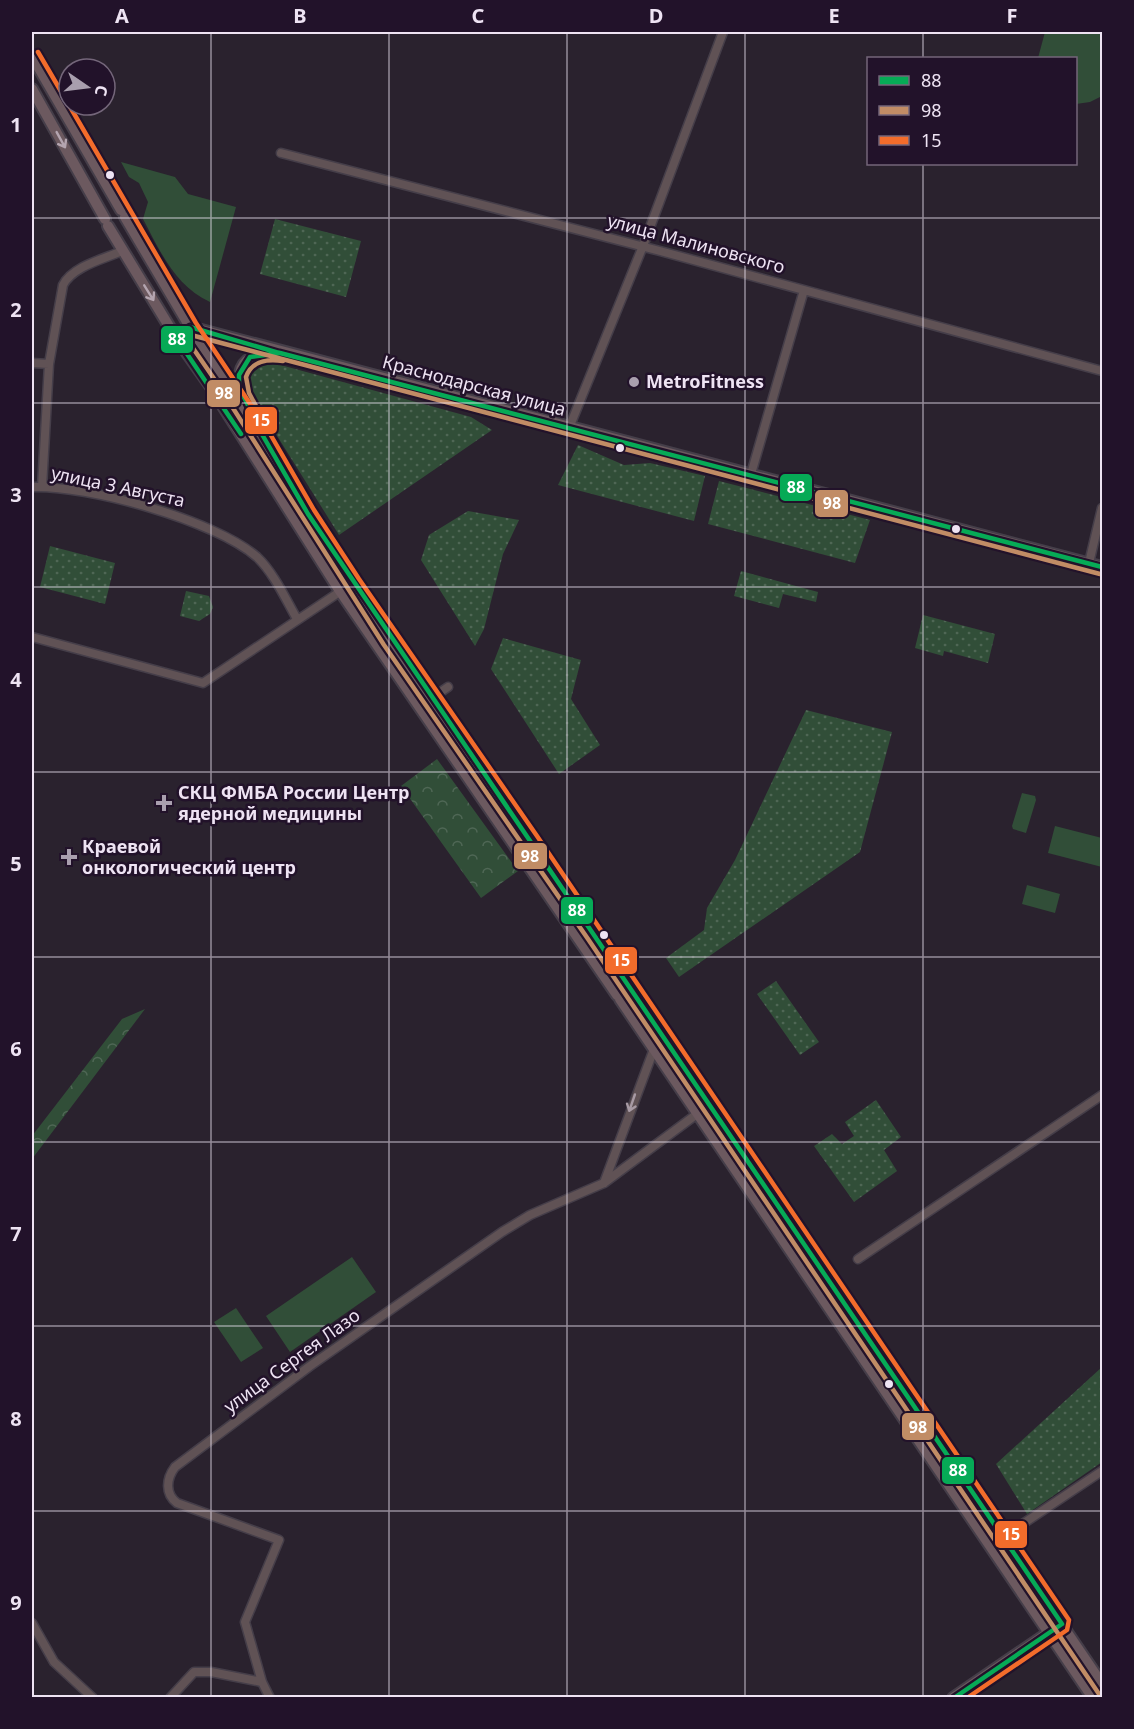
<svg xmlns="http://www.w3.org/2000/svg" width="1134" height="1729" viewBox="0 0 1134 1729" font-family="'Noto Sans',sans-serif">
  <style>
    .green { fill: #314e38 }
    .forest { fill: url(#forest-crowns) }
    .park { fill: url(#park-dots) }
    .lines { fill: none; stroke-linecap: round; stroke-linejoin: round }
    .minor-casing { stroke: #453e49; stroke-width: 11 }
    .major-casing { stroke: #453e49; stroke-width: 14 }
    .minor { stroke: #605255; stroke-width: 8 }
    .major { stroke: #6c595f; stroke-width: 10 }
    .bus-1-casing { stroke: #22122a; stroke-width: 9 }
    .bus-2-casing { stroke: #22122a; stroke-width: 9 }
    .bus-3-casing { stroke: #22122a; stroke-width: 9 }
    .bus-1 { stroke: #06aa56; stroke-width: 4.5 }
    .bus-2 { stroke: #c18c65; stroke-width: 4.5 }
    .bus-3 { stroke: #f36c2b; stroke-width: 4.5 }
    .oneway { stroke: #b4a5b0 }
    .oneway2 { stroke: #a79aa4 }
    .grid { fill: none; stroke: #eee3f3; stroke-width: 1.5; stroke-opacity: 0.55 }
    .bus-dot { fill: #eee3f3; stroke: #22122a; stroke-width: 2 }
    .poi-dot { fill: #a99fae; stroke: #22122a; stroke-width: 2 }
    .labels { text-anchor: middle; stroke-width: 5; stroke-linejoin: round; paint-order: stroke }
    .street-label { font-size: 18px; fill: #eee3f3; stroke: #22122a }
    .poi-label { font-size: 18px; font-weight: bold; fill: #eee3f3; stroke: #22122a; text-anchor: start }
    .line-badge { stroke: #22122a; stroke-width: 2 }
    .badge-label { font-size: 16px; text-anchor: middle; font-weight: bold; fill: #fff }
    .neatline { fill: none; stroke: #eee3f3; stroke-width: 2 }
    .grid-label { font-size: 20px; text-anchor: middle; font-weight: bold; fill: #eee3f3 }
  </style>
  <defs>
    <pattern id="forest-crowns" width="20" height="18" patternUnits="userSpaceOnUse" patternTransform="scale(1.5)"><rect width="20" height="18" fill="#314e38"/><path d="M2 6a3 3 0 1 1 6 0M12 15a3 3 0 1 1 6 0" fill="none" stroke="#4f6755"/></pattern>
    <pattern id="park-dots" width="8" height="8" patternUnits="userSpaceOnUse" patternTransform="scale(1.5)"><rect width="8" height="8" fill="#314e38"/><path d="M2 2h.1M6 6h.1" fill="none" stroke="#4f6755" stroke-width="1.8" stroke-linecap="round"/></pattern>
  </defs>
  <rect width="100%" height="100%" fill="#2a222e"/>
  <path class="green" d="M1045 32H1102V96L1090 102 1076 104V58H1038Z
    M121 162 175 177 188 194 236 207 210 302C175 286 160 251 143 219L148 202 139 183 129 177Z
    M1022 793 1035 796 1036 800 1026 833 1013 829 1012 826Z
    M1055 826 1102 838V867L1048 853Z
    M1027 885 1060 894 1055 913 1022 904Z
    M352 1257 376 1292 290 1352 266 1316Z
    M236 1308 263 1348 241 1362 214 1322Z"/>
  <path class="forest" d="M437 759 518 871 481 898 401 786Z
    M145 1009 32 1159V1136L122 1019Z"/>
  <path class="park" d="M275 219 361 241 346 297 260 274Z
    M261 364H277L471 417 492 430 339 535 249 391C246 378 249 370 261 364Z
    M578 445 624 465 650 463 705 476 694 521 558 485Z
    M719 481 870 520 855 563 708 524Z
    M468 511 519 520 503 554 484 629 475 646 421 560 429 535Z
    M50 546 115 563 105 604 40 587Z
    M741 571 818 592 816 602 783 594 779 608 734 596Z
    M186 591 209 596 213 607 210 614 199 621 180 616Z
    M923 615 995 634 988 663 944 651 943 656 915 648Z
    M503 638 581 660 571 699 600 745 559 774 491 669Z
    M806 710 892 732 860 852 679 977 666 958 704 930 707 908 735 860Z
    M776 981 819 1042 800 1055 757 994Z
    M876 1100 901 1137 884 1150 897 1171 854 1202 814 1146 832 1134 842 1144 854 1136 845 1122Z
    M1102 1367V1462L1027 1514 996 1464Z"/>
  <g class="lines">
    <defs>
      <path id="minor" d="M281 153 660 251 1102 371
        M32 363 49 364
        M569 428 643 246 723 32
        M751 474 804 290
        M32 487C87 485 215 520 257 557 274 573 286 600 297 619
        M42 487 49 364 63 285C73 266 104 259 122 251
        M1089 563 1102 508
        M32 637 203 683 353 583
        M432 698 448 687
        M604 1183 654 1049
        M858 1259 1102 1095
        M1003 1537 1102 1471
        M32 1623 54 1662 93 1698
        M170 1698 194 1672H211L262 1682
        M270 1698 262 1682 245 1622 279 1540 177 1503C165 1494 166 1479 175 1467L310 1366 502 1232 530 1215 604 1183 697 1114"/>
      <path id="major" d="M32 56 121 210
        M32 89 105 219
        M125 217 190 327 263 436 308 514 353 583 629 986
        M108 226 175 336 211 387 340 591 617 995
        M190 327 1102 567
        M246 401C234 376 238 355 269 354
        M632 991 1102 1684
        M620 999 1093 1698
        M953 1698 1054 1629"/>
    </defs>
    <use href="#minor" class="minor-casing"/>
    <use href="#major" class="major-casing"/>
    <use href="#minor" class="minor"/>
    <use href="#major" class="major"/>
    <defs>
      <path id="bus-1" d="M241 434 175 336 190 327 279 353
        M954 1698 1062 1624 308 514 263 436 239 387V375L250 357 280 353 1102 567"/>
      <path id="bus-2" d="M266 425 249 393 246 377C252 360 268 359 283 361
        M1099 1694 588 939 384 645 217 383 186 338 191 335 1100 574"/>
      <path id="bus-3" d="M38 52 69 105
        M69 105 196 323 269 432 314 510 359 579 537 836 1069 1620 1067 1630 967 1698"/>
    </defs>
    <use href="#bus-1" class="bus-1-casing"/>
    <use href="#bus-2" class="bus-2-casing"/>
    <use href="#bus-3" class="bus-3-casing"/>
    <use href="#bus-1" class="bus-1"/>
    <use href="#bus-2" class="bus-2"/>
    <use href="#bus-3" class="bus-3"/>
  </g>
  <defs><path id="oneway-shaft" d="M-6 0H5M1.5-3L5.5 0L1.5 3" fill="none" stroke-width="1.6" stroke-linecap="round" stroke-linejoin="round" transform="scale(1.5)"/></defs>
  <g class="oneway">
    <use href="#oneway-shaft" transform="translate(61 140) rotate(61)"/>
    <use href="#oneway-shaft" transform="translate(149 293) rotate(58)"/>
  </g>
  <use class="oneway2" href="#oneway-shaft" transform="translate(632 1103) rotate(109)"/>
  <path class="grid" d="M211 32V1698M389 32V1698M567 32V1698M745 32V1698M923 32V58M923 164V1698M32 218H1102M32 403H1102M32 587H1102M32 772H1102M32 957H1102M32 1142H1102M32 1326H1102M32 1511H1102"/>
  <g class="bus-dot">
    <circle cx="110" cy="175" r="5"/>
    <circle cx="620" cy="448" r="5"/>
    <circle cx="956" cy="529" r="5"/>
    <circle cx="604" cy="935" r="5"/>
    <circle cx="889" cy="1384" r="5"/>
  </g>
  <g class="poi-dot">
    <circle cx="634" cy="382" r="6"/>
    <path d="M161 794h6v6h6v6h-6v6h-6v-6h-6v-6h6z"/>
    <path d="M66 848h6v6h6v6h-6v6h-6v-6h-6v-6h6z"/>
  </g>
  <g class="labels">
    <g class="street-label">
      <text transform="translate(696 244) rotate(15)" y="6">улица Малиновского</text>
      <text transform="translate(474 386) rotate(15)" y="6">Краснодарская улица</text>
      <text transform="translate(118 487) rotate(12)" y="6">улица 3 Августа</text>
      <text transform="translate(292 1361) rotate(-36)" y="6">улица Сергея Лазо</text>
    </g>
    <g class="poi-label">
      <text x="646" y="388">MetroFitness</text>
      <text x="178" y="799">СКЦ ФМБА России Центр<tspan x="178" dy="21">ядерной медицины</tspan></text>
      <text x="82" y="853">Краевой<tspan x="82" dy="21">онкологический центр</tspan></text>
    </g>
  </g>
  <g class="line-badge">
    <rect x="160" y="325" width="34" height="29" rx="6" fill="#06aa56"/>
    <rect x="206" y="379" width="35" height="29" rx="6" fill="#c18c65"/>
    <rect x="244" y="406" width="34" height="29" rx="6" fill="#f36c2b"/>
    <rect x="779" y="473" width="34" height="29" rx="6" fill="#06aa56"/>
    <rect x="814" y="489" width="35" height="29" rx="6" fill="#c18c65"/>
    <rect x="513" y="842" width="35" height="28" rx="6" fill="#c18c65"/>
    <rect x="560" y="896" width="34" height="29" rx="6" fill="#06aa56"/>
    <rect x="604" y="946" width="34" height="29" rx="6" fill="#f36c2b"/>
    <rect x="901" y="1412" width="34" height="29" rx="6" fill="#c18c65"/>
    <rect x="941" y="1456" width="34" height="29" rx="6" fill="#06aa56"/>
    <rect x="994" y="1520" width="34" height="29" rx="6" fill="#f36c2b"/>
  </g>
  <g class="badge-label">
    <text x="177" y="345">88</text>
    <text x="224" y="399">98</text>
    <text x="261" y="426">15</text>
    <text x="796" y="493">88</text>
    <text x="832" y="509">98</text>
    <text x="530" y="862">98</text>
    <text x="577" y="916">88</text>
    <text x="621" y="966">15</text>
    <text x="918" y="1433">98</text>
    <text x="958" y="1476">88</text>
    <text x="1011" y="1540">15</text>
  </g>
  <rect width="1134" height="1729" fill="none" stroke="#22122a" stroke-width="66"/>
  <rect x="867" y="57" width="210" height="108" fill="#22122a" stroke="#74667a" stroke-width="1.5"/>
  <rect x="879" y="76" width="30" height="9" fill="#06aa56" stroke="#74667a" stroke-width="1.5"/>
  <text x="921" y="87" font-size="18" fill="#eee3f3">88</text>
  <rect x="879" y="106" width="30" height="9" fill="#c18c65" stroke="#74667a" stroke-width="1.5"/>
  <text x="921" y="117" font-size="18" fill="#eee3f3">98</text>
  <rect x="879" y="136" width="30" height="9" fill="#f36c2b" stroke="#74667a" stroke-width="1.5"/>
  <text x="921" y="147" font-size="18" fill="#eee3f3">15</text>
  <g transform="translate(87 87) rotate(104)"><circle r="28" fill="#22122a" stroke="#74667a" stroke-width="1.5"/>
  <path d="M0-4.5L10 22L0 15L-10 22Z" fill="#a99fae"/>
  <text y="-9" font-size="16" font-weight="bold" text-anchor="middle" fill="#eee3f3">С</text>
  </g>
  <rect x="33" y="33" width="1068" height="1663" class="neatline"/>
  <g class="grid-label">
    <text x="122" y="23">A</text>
    <text x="300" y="23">B</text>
    <text x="478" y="23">C</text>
    <text x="656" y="23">D</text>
    <text x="834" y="23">E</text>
    <text x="1012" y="23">F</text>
    <text x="16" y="132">1</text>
    <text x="16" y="317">2</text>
    <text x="16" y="502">3</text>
    <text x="16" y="687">4</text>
    <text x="16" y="871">5</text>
    <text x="16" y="1056">6</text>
    <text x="16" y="1241">7</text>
    <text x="16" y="1426">8</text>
    <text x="16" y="1610">9</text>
  </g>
</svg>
